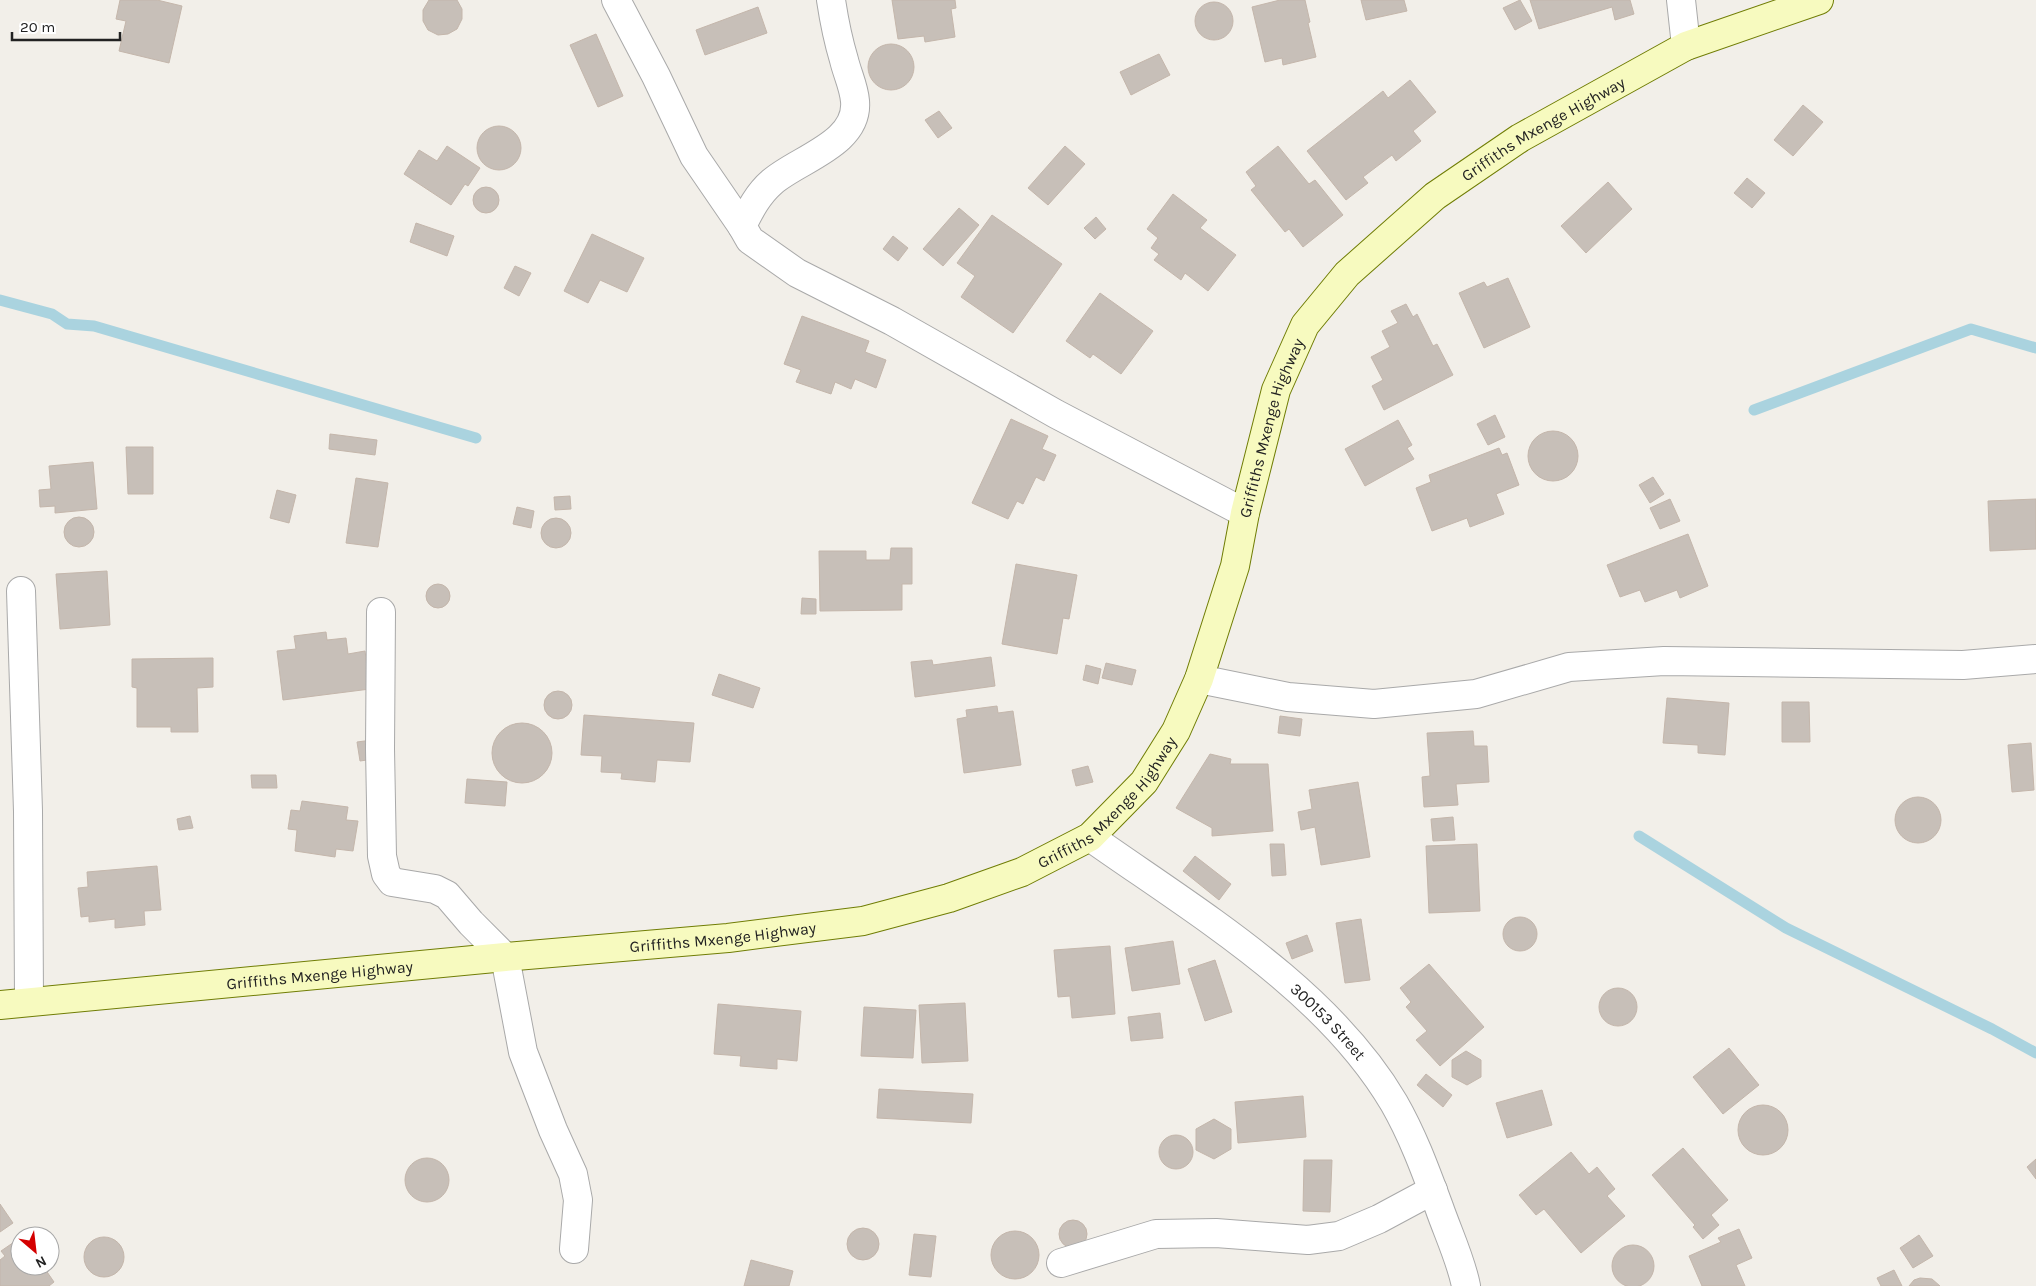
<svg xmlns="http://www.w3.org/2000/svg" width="2036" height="1286" viewBox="0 0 2036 1286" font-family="Karla,sans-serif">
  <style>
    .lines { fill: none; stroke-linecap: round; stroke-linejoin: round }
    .stream { stroke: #aad3df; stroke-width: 11 }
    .building { fill: #c7bfb8; stroke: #c4b6ab }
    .street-casing { stroke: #a9a9a9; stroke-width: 30 }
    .secondary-casing { stroke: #707d05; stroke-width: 30 }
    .street { stroke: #fff; stroke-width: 28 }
    .secondary { stroke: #f7fabf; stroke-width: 28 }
    .labels { text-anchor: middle; stroke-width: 4.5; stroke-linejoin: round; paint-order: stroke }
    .street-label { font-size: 16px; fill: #222; stroke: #fff }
  </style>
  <rect width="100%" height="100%" fill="#f2efe9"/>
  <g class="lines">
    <path class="stream" d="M0 300 52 314 67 324 94 326 476 438
      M1754 410 1971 329 2036 348
      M1639 836 1786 928 1992 1029 2036 1053"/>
  </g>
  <path class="building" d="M120 0H157L182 6 169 63 119 51 126 21 116 19Z
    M429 0H457L462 9V19L457 29 448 34 438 35 428 30 423 21V10Z
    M892 0H955L956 8 951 9 955 37 925 42 924 36 898 39Z
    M1280 0H1305L1310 22 1308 23 1316 57 1283 65 1282 58 1265 62 1252 7Z
    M1361 0H1404L1407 11 1366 20Z
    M1520 0 1532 21 1515 30 1503 8Z
    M1530 0H1630L1634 14 1615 20 1612 7 1539 29Z
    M1195 21a19 19 0 1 1 38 0a19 19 0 1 1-38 0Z
    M758 7 767 33 705 55 696 30Z
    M596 34 623 96 598 107 570 45Z
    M868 67a23 23 0 1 1 46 0a23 23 0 1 1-46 0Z
    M1159 54 1170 75 1131 95 1120 72Z
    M1410 80 1436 112 1413 131 1421 141 1396 161 1392 155 1363 177 1368 183 1346 200 1307 151 1383 91 1388 98Z
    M1803 105 1823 122 1793 156 1774 140Z
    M939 111 952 128 938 138 925 120Z
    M477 148a22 22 0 1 1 44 0a22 22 0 1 1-44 0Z
    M447 146 480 168 468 186 465 184 451 205 404 174 419 150 437 161Z
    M1065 146 1085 164 1048 205 1028 188Z
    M1278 146 1309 184 1315 180 1343 215 1303 247 1289 229 1285 232 1251 190 1256 186 1246 172Z
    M1747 178 1765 193 1752 208 1734 193Z
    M1608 182 1632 209 1586 253 1561 226Z
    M473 200a13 13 0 1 1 26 0a13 13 0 1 1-26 0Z
    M1173 194 1207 220 1200 228 1236 255 1208 291 1185 273 1181 280 1154 260 1159 254 1151 248 1158 238 1147 229Z
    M959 208 979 225 943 266 923 249Z
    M992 215 1062 264 1013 333 961 297 975 276 957 263Z
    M1096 217 1106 229 1095 239 1084 228Z
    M416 223 454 236 447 256 410 242Z
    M592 234 644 258 627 292 600 280 588 303 564 291Z
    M893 236 908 248 898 261 883 249Z
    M515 266 531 273 519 296 504 288Z
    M1508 278 1530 327 1484 348 1459 293 1484 282 1487 287Z
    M1100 293 1153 331 1121 374 1093 354 1090 358 1066 341Z
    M1406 304 1413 317 1417 314 1433 346 1437 344 1453 375 1384 410 1372 386 1383 380 1371 357 1390 347 1382 331 1398 323 1391 311Z
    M802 316 869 341 865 352 886 360 876 388 855 379 851 389 835 382 831 394 796 382 801 370 784 364Z
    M1495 415 1505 437 1488 445 1477 424Z
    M1011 419 1048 436 1042 449 1056 455 1044 481 1036 477 1023 504 1017 501 1008 519 972 503Z
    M1398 420 1412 445 1407 448 1414 459 1365 486 1345 449Z
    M1528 456a25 25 0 1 1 50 0a25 25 0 1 1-50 0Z
    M330 434 377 440 375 455 329 449Z
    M126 447H153V494H128Z
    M1499 448 1502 455 1507 453 1519 485 1496 494 1504 514 1470 527 1467 518 1432 531 1416 488 1431 482 1429 475Z
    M93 462 97 509 55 513V506L40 507 39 490 51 489 49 466Z
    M1653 477 1664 494 1650 503 1639 485Z
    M356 478 388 483 378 547 346 543Z
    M277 490 296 495 289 523 270 518Z
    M570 496 571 509 555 510 554 497Z
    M1670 499 1680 521 1660 529 1650 508Z
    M2036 499V549L1990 551 1988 501Z
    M517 507 534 511 531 528 513 524Z
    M64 532a15 15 0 1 1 30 0a15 15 0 1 1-30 0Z
    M541 533a15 15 0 1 1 30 0a15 15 0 1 1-30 0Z
    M1688 534 1708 586 1680 598 1677 590 1645 602 1640 590 1620 597 1607 565Z
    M891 548H912V584H902V610L820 611 819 551H866V560H890Z
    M1016 564 1077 575 1069 619 1063 618 1057 654 1002 644Z
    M107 571 110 625 60 629 56 574Z
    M426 596a12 12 0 1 1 24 0a12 12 0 1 1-24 0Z
    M802 598 816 599V614H801Z
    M326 632 327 640 346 638 348 654 365 651 370 689 283 700 277 651 296 649 294 636Z
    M991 657 995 686 915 697 911 662 932 660 933 665Z
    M213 658V687L197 688 198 732H171V727H137V688L132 687V659Z
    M1106 663 1136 670 1132 685 1102 678Z
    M1086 665 1101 669 1098 684 1083 680Z
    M719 674 760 688 753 708 712 695Z
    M544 705a14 14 0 1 1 28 0a14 14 0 1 1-28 0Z
    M1667 698 1729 703 1725 755 1698 753V745L1663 743Z
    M1782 702H1809L1810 742H1782Z
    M997 706 998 713 1013 711 1021 765 964 773 957 719 967 717 966 710Z
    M584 715 694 723 690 762 657 760 655 782 621 779 622 773 601 772 602 756 581 755Z
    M1280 716 1302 719 1300 736 1278 733Z
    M492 753a30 30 0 1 1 60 0a30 30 0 1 1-60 0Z
    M1473 731 1474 746H1487L1489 782 1456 784 1458 805 1424 807 1422 777 1430 776 1427 733Z
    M372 740 374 759 360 761 357 742Z
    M2031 743 2034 790 2012 792 2008 745Z
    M1210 754 1231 759 1230 764H1268L1273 831 1212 836V828L1176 808Z
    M1088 766 1093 782 1076 786 1072 770Z
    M251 775H276L277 788H252Z
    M467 779 507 782 505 806 465 803Z
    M1358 782 1370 857 1321 865 1315 827 1301 830 1298 812 1312 809 1309 790Z
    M1895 820a23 23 0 1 1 46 0a23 23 0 1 1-46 0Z
    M302 801 348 807 346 820 358 821 353 851 336 849 335 857 295 851 297 830 288 829 291 810 300 811Z
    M190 816 193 828 179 830 177 819Z
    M1453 817 1455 840 1433 841 1431 819Z
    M1270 844H1284L1286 875 1272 876Z
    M1477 844 1480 911 1429 913 1426 846Z
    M1195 856 1231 884 1219 900 1183 871Z
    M157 866 161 910 144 911 145 925 115 928V919L89 922V916L81 917 78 888 88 887 87 872Z
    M1503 934a17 17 0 1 1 34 0a17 17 0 1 1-34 0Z
    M1361 919 1370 980 1345 983 1336 923Z
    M1307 935 1313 951 1292 959 1286 943Z
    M1173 941 1180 984 1132 991 1125 948Z
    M1110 946 1115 1014 1072 1018 1070 996 1058 997 1054 950Z
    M1215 960 1232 1012 1205 1021 1188 969Z
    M1429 964 1484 1027 1440 1066 1416 1040 1427 1031 1406 1007 1411 1002 1400 988Z
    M1599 1007a19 19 0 1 1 38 0a19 19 0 1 1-38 0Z
    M965 1003 968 1061 922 1063 919 1005Z
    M718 1004 801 1011 797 1061 777 1059V1069L740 1066 741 1056 714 1054Z
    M864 1007 916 1010 913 1058 861 1056Z
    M1160 1013 1163 1038 1131 1041 1128 1017Z
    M1729 1048 1759 1085 1723 1114 1693 1077Z
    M1466 1051 1481 1060V1077L1467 1085 1452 1077V1060Z
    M1426 1074 1452 1095 1443 1107 1417 1085Z
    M879 1089 973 1094 971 1123 877 1118Z
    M1542 1090 1552 1125 1507 1138 1496 1103Z
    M1303 1096 1306 1137 1238 1143 1235 1102Z
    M1738 1130a25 25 0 1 1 50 0a25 25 0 1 1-50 0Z
    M1214 1119 1231 1129V1149L1214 1159 1196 1150V1129Z
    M1159 1152a17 17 0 1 1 34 0a17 17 0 1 1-34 0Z
    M1683 1148 1728 1200 1711 1215 1719 1225 1703 1239 1693 1227 1695 1225 1652 1175Z
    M1571 1152 1589 1174 1597 1167 1615 1189 1607 1196 1625 1216 1581 1253 1544 1209 1536 1215 1519 1195Z
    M405 1180a22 22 0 1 1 44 0a22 22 0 1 1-44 0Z
    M2036 1159V1179L2027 1167Z
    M1304 1160H1332L1330 1212 1303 1211Z
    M0 1204 13 1223 0 1232Z
    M1059 1234a14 14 0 1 1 28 0a14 14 0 1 1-28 0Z
    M847 1244a16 16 0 1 1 32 0a16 16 0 1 1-32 0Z
    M1739 1229 1752 1258 1736 1265 1745 1286H1702L1689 1256 1721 1242 1718 1238Z
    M991 1255a24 24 0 1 1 48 0a24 24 0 1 1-48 0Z
    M914 1234 936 1236 931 1277 909 1275Z
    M1919 1235 1933 1256 1913 1268 1900 1248Z
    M84 1257a20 20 0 1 1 40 0a20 20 0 1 1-40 0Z
    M20 1238V1266H43L54 1282 49 1286H0V1260L5 1256 1 1251Z
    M1612 1266a21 21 0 1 1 42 0a21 21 0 1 1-42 0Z
    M751 1260 793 1271 789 1286H744Z
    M1894 1270 1902 1286H1881L1877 1278Z
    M1920 1278 1932 1279 1940 1286H1909L1914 1280Z"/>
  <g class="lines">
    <defs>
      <g id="street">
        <path d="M616 0 656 76 694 156 742 226 750 240 797 273 892 321 1056 414 1245 513"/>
        <path d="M1681 0 1686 46"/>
        <path d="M742 226C750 210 758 194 772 182 798 159 859 144 855 101 854 87 847 73 844 60 838 40 834 20 831 0"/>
        <path d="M21 591 28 811 29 1001"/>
        <path d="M381 612 380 749 382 856 386 874 392 882 435 889 447 895 471 923 505 957 523 1052 553 1130 573 1174 578 1200 574 1249"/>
        <path d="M1199 679 1288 697 1374 704 1476 694 1569 667 1664 661 1963 665 2036 659"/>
        <path id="s1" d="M1090 837C1196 912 1327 989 1394 1103 1413 1136 1426 1172 1439 1207 1448 1233 1461 1260 1466 1286"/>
        <path d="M1061 1263 1156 1234 1216 1233 1308 1240 1339 1236 1379 1219 1433 1190"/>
      </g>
      <g id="secondary">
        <path id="s2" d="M0 1005 505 957 728 938 863 921 949 898 1022 872 1090 837 1144 782 1176 731 1199 679 1235 566 1245 513 1276 390 1305 325 1347 274 1435 196 1520 138 1686 46 1819 0"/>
      </g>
    </defs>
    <use href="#street" class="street-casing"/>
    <use href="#secondary" class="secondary-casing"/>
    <use href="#street" class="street"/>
    <use href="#secondary" class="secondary"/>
  </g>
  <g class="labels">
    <g class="street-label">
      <text dy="6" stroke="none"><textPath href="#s2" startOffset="1986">Griffiths Mxenge Highway</textPath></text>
      <text dy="6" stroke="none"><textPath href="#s2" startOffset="1566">Griffiths Mxenge Highway</textPath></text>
      <text dy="6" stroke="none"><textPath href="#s2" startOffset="1146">Griffiths Mxenge Highway</textPath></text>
      <text dy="6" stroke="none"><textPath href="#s2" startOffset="726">Griffiths Mxenge Highway</textPath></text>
      <text dy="6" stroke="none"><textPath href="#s2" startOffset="321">Griffiths Mxenge Highway</textPath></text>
      <text dy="6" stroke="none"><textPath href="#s1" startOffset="302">300153 Street</textPath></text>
    </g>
  </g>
  <g transform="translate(35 1251) rotate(152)"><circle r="24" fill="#ffffff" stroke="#a7a7a7"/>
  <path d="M0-4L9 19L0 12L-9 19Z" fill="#d40000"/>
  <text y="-8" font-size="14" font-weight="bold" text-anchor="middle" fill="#222222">N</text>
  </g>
  <path d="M12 32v8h108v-8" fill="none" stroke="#222222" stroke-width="2.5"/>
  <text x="20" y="32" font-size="15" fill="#222222" stroke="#ffffff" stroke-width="4" paint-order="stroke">20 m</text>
</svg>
